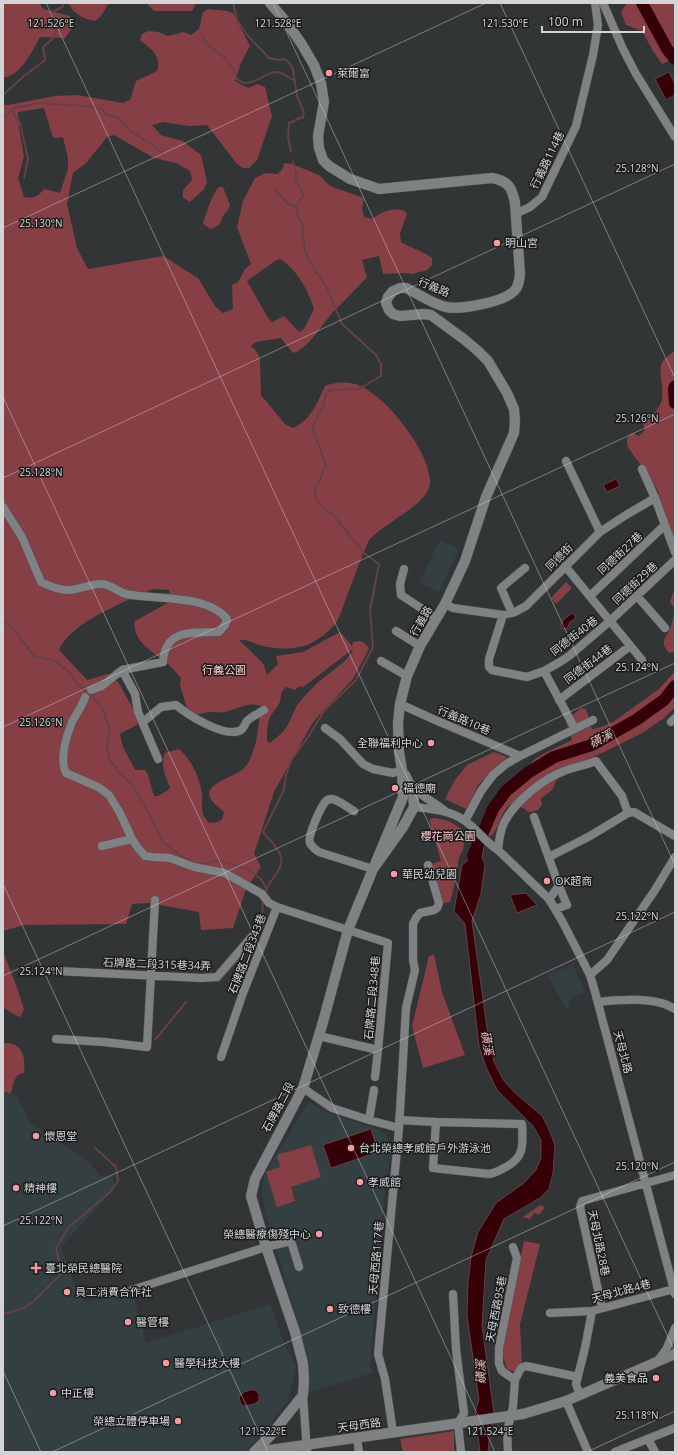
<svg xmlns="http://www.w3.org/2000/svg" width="678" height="1455" viewBox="0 0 678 1455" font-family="'Open Sans','Noto Sans TC',sans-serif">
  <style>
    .built { fill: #343f42 }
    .green { fill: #873f46; fill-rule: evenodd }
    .water { fill: #360008; stroke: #654046 }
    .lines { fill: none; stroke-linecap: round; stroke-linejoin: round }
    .stream { stroke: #654046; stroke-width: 2 }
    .river { stroke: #360008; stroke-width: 12 }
    .street-casing { stroke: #505354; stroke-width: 9 }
    .secondary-casing { stroke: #505354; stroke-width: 11 }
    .street { stroke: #7e8283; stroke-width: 8 }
    .secondary { stroke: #7e8283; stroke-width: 10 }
    .ticks { fill: none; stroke: #d2d4d5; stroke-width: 1; stroke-opacity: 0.45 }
    .poi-dot { fill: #f49aa0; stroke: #1a1c1c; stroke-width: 1.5 }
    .labels { text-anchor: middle; stroke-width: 3; stroke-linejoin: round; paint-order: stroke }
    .poi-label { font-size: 11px; fill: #d2d4d5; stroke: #1a1c1c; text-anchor: start }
    .street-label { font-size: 11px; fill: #d2d4d5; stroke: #1a1c1c }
    .park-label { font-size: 11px; fill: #ffcdce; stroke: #1a1c1c }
    .water-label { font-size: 12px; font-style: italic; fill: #feb6b9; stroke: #1a1c1c }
    .ticks-label { font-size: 10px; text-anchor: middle; fill: #d2d4d5; stroke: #1a1c1c; stroke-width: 3; stroke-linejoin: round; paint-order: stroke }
  </style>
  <rect width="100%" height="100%" fill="#313536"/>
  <path class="built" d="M440 540 459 549 439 592 419 583Z
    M573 965 585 992 570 998 568 1012 547 975Z
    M3 1091 17 1096 31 1124 88 1160 100 1176 112 1174 115 1188 61 1247 80 1298 88 1302 129 1288 132 1290 146 1343 270 1304 283 1340 296 1367 288 1400 263 1433 245 1452H3Z
    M309 1102 329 1113 374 1128 386 1134 392 1148 385 1191 370 1364 372 1373 309 1392V1371L306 1352 261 1196 264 1174Z"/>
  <path class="green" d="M3 3H39L43 9 70 16 74 25 65 38 40 37C32 52 21 75 3 78Z
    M68 3H109L101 16 95 21C83 19 74 14 68 3Z
    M149 3H196L192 11H154L148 5Z
    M627 3H675V58L662 64 653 51 642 31 626 25 621 12Z
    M208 9 227 11 233 13 250 46 241 63 235 81 248 88 257 84 265 87 272 116 257 160 249 168H243L237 164 207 125 189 126 163 122 152 125 161 135 183 141 201 155 207 182 204 189 190 202 183 198V190L192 180 190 171 176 163 154 158 114 135 107 137 86 163 73 173 67 204 77 248 88 269 163 256 198 278 215 306 223 313 233 309 232 285 238 282 245 269 251 264 237 227 243 201 255 178 266 173 278 174 283 168 284 163 292 164 319 175 330 186 364 198 362 208 364 217 372 219C383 211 392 207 405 211L407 214 400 233 401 242C411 248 423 251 432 258V265L427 270 412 274 403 273 383 274 379 256 362 260 367 277C356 289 344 301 332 313 322 325 308 349 293 353L281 338 256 342 251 346 256 351 260 358 261 395 285 424 293 428C311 420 317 403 325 386 335 382 349 381 360 386 386 396 432 454 430 483 429 504 384 523 370 539 366 544 364 553 361 559 355 574 350 589 344 604 342 609 340 616 337 621 331 631 318 640 307 645 293 650 274 649 259 645 253 643 246 639 239 640L263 663 267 675 278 664 276 656 303 652 340 632 352 646 353 642C361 640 366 642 369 649L353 679 313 722 274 792 254 854 261 867 246 889 233 928 201 930 199 912 148 903 132 904 126 924 24 925 3 931V105H8L55 96 77 95 123 103 130 100 136 81 157 71C162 56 151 49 140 40L142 34 148 31 158 32 168 36 184 32 191 35 199 29 203 12ZM44 108 53 138 63 137 68 158V169L60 193 44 189C37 197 34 199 24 197L18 178 24 157 19 127 18 112ZM280 259C297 269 309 292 314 309L304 329 299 332 284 316 272 322 268 318 247 281 275 261ZM153 589 169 590 171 601 135 621C131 643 158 654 170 666 174 669 177 674 181 678L180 685 188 711C203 717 199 712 212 712 216 712 220 713 225 712 237 709 248 701 261 706 258 725 258 749 246 766 239 776 212 780 209 793 208 800 220 808 224 812 222 823 219 822 209 823 199 813 203 806 202 794 200 778 191 759 179 749L165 753C160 765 165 775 170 787L168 790 158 796H154L148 775 145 770H135L123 747 120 735 121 733 137 725 139 720 119 683 108 674 87 680 59 650C71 622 126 601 153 589ZM353 649 352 652 346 660 316 684 303 698 297 705 289 723 283 732 270 743 267 741C267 733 267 722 271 715 274 711 277 708 279 704 282 698 279 692 286 687L295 690 300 686 302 688Z
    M219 187H223L230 205 228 210 224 214 219 225 211 229 203 224C205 216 213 192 219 187Z
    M675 350V547L658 495 659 494 654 484H651C648 479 646 472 642 467 637 458 617 441 633 433L639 436 645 430 643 423C649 418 656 412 660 405 667 392 656 372 663 361 666 357 671 354 675 350Z
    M566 582 572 588 556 604 551 598Z
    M675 591V652L669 653C658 641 667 638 671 626 673 621 673 615 675 609L670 602 673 593Z
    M675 671V707L664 718 644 732 602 753 573 765 559 777 555 783 552 790 543 797 541 799 542 805 538 810 529 812 515 803C500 806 501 828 491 836L486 835 479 827 494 803 506 787 536 758 545 753 572 740 566 721 581 708 586 709 592 729 598 728 613 722 659 689Z
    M494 752 507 757 478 785 472 799 466 809 445 799 455 780 467 765Z
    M435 818 449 821 462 829 464 842 463 850 459 857 456 879 450 902 445 903 441 902 431 864 441 861 429 819Z
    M3 952 15 982 24 1009 21 1016 19 1017 3 1008Z
    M434 955 442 992 465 1055 423 1068 412 1026 429 956Z
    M3 1043C22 1042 26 1056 24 1073 14 1073 13 1086 11 1094L3 1091Z
    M311 1145 321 1177 291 1187 295 1201 277 1207 266 1172 280 1167 277 1155Z
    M540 1205 545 1207 540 1214 534 1213 530 1219 523 1217Z
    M524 1241 540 1244 520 1324 522 1364 514 1372 507 1369 501 1349Z
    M454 1431V1452H403L400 1439Z"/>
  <path class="water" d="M669 72 675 84V95L666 100 655 79Z
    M616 479 620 486 607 492 603 485Z
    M572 613 575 616V619L570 622 567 629 562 628 561 625 564 619Z
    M474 837 484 847 482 857 485 865 481 894 472 921 487 1028 494 1062 504 1081 515 1093 542 1116 548 1127 555 1145 553 1173 549 1189 540 1198 504 1219 486 1260 482 1326 494 1413 490 1431 488 1452H480L475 1412 479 1400 467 1316 468 1283 471 1257 478 1232 496 1203 524 1183 536 1170 541 1158V1140L533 1126 497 1090 486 1067 479 1046 465 924 454 911 462 865 467 861Z
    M526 893 537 905 517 913 510 895Z
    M371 1129 378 1152 331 1168 323 1145Z
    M250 1390C254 1389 256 1391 259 1394V1401L254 1404 244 1406 241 1404 239 1397 244 1392Z"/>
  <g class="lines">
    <path class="stream" d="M233 3 237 20 248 36 269 58 277 60 284 59 289 62 293 69 297 96 304 112 303 117 289 123 288 138 291 152
      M202 34 207 44 225 58 234 70 237 79C239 80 243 83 245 83 257 84 266 71 278 72 284 73 288 78 294 80
      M3 95 24 76 45 60 43 47C59 35 58 31 51 13L62 7 64 3
      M14 108 40 103 96 107 103 110 107 115 118 117 131 131 155 147 163 154
      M3 118 14 108V116L20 123 28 159 24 178
      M275 190 288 204 296 207
      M3 621 15 631 34 656 55 661 69 672 76 683 92 696 103 710 110 730 107 748 109 758 119 773 131 783 149 814 163 842 181 856 196 864
      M200 865 218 860 249 870 261 879 266 888
      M265 893C267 886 272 880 276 874 290 856 274 846 263 832L284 790 286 775 291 761 310 734 324 711 356 680 373 647 370 610 379 564 365 554 335 517 323 507 315 497V490L326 465 312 427 323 406 326 394 330 390 359 389 381 376V364L376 355 342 324 326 286 319 276 309 260 305 251 303 235V224L297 215 296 207 303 196 301 188 296 181V171L293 162
      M218 982 253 943 262 928 263 899
      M155 1040 186 1002
      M3 1314 24 1308 33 1302 60 1275 61 1268 56 1248 68 1228 110 1192 118 1181 116 1167 95 1148"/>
    <path class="river" d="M642 3 667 49 675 59
      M675 386 674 389 675 403
      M473 856 493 809 506 791 529 772 554 757 592 745 636 720 664 700 675 686"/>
    <defs>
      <path id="street" d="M603 3 623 49 636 74 675 137
        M517 213 530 207 542 197 576 126 593 55 598 25 595 3
        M566 461 600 532
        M655 498 675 552
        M3 507 22 537 41 582C49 586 59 590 68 590 78 590 90 584 101 584 109 583 118 592 126 594 155 600 207 594 227 619L225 625 219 632C193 633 165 628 163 662L122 670 102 686 91 690
        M565 566 642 660
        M404 569 400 584 401 595 436 618
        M590 596 665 525
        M637 596 665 628
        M445 604 453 608 503 615 515 612 526 606 600 532 626 515 655 498 642 469
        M512 613 501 588 525 568
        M503 615 489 659V667L492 670 527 677 544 671 560 662 569 656 610 621 675 560
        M396 631 420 646
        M381 661 407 676
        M122 670 135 694 138 712 158 759
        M544 671 575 729
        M85 697C82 707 76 714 72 722 66 737 59 758 66 773L98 787 109 795 120 813 132 839 138 848 145 856 153 857 170 858 194 867 225 873 262 894 269 903 277 907
        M559 700 630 646
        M400 704 433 719 520 756
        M143 722 161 707 176 705C188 715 223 737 239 731 245 729 244 723 248 720 253 716 259 713 264 710
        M671 722 675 718
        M325 728 340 739 363 764 373 769 393 773 402 770 405 774
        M411 784C420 796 432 801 444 810
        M414 807C432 809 450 810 465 821 477 829 485 842 498 850L549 899 562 921 590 975 595 992 675 1294
        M354 811C348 808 339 800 332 799 331 799 328 799 326 801 321 806 307 837 310 843 312 847 316 850 319 852L373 869
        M534 817 559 886 549 899
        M465 821 481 791 493 775 506 764 520 756 593 720
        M102 846 132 839
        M498 850C499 840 500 831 504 823 514 802 543 779 564 771 574 767 586 765 596 761L622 796 628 813
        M549 857 590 836 628 813 634 812 675 836
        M555 909 567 905 559 886
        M57 971 201 978 217 977 255 933 257 928
        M590 975 607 960 655 890 675 857
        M598 1002C615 1000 645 998 661 1003 666 1004 671 1007 675 1009
        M319 1036 378 1050 375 1077
        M56 1039 104 1042 147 1047 155 900
        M221 1057 243 993 277 907 388 943 378 1050
        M303 1088 332 1108 369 1120 399 1128
        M369 1120 374 1090
        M399 1120 436 1122 522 1124C523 1145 525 1158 504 1168 499 1171 495 1173 489 1174L433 1168 436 1122
        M132 1290 266 1247 291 1241 299 1267
        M453 1294 456 1349 464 1413 458 1423 461 1452
        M602 1308 580 1207 582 1201 675 1175
        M550 1313 592 1311 674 1289
        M657 1362 667 1348 675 1328
        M515 1380 521 1368 526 1366 578 1377
        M303 1395 307 1452
        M580 1395 576 1384 585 1348 592 1311
        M566 1401 588 1452
        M393 1432 385 1379 378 1354 399 1128 406 1008 415 970 413 960V924L416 918 420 913 434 910 437 908 439 903 428 865
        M357 1438 359 1452
        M648 1439 655 1452
        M508 1452 507 1431 513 1407 515 1380 502 1371 499 1364V1348L517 1258 513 1247
        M615 1452 675 1428"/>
      <path id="secondary" d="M270 3 287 23 301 43 314 65 321 83 324 102 318 136 319 148 323 160 329 166 350 179 379 189 492 178C508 181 512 187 515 203L520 274C519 280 519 287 514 291 504 302 460 310 446 307 432 304 419 294 406 288H400L393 291 388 297 386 303 389 310 393 314 400 316 423 314 431 315 465 340 478 351 488 361 507 393 514 409 515 421 514 433 486 497 465 561 445 604 420 646 407 676 400 704 398 723 399 752 402 770 403 797 373 869
        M254 1452 272 1434 303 1395 304 1380 303 1364 295 1332 266 1247 251 1196 255 1179 303 1088 323 1022 348 930 373 869 403 827 414 807 413 792 405 775
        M256 1452 523 1414 566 1401 675 1354"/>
    </defs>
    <use href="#street" class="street-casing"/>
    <use href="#secondary" class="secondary-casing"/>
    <use href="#street" class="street"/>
    <use href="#secondary" class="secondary"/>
  </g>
  <path class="ticks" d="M46 3 675 1352M273 3 675 865M500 3 675 378M3 228 486 3M3 397 495 1452M3 478 675 164M3 727 675 414M3 884 268 1452M3 976 675 663M3 1226 675 912M3 1371 41 1452M52 1452 675 1162M587 1452 675 1411"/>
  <g class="poi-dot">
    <circle cx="329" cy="73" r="4"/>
    <circle cx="497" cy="243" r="4"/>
    <circle cx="431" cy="743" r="4"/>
    <circle cx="395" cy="788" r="4"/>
    <circle cx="394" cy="874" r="4"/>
    <circle cx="547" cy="881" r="4"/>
    <circle cx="36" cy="1136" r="4"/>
    <circle cx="351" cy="1148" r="4"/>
    <circle cx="360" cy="1182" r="4"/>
    <circle cx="16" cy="1188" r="4"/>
    <circle cx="319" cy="1234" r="4"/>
    <path d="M34 1262h4v4h4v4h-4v4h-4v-4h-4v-4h4z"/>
    <circle cx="67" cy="1292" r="4"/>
    <circle cx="330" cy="1309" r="4"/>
    <circle cx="128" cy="1322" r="4"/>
    <circle cx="166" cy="1363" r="4"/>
    <circle cx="656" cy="1378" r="4"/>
    <circle cx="53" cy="1393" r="4"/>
    <circle cx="178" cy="1421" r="4"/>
  </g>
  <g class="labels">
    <g class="poi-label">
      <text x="337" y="77">萊爾富</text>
      <text x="505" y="247">明山宮</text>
      <text x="423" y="747" text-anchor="end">全聯福利中心</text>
      <text x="403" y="792">福德廟</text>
      <text x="402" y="878">華民幼兒園</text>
      <text x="555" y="885">OK超商</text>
      <text x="44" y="1140">懷恩堂</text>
      <text x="359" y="1152">台北榮總孝威館戶外游泳池</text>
      <text x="368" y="1186">孝威館</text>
      <text x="24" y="1192">精神樓</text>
      <text x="311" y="1238" text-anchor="end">榮總醫療傷殘中心</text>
      <text x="45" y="1272">臺北榮民總醫院</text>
      <text x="75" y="1296">員工消費合作社</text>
      <text x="338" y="1313">致德樓</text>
      <text x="136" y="1326">醫管樓</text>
      <text x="174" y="1367">醫學科技大樓</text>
      <text x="648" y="1382" text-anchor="end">義美食品</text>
      <text x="61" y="1397">中正樓</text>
      <text x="170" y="1425" text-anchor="end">榮總立體停車場</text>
    </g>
    <g class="street-label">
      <text transform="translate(547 160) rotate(-64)" y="4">行義路114巷</text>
      <text transform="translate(434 287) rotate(23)" y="4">行義路</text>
      <text transform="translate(620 553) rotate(-43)" y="4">同德街27巷</text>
      <text transform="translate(559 557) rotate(-45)" y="4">同德街</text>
      <text transform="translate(635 583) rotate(-43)" y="4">同德街29巷</text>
      <text transform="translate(421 621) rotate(-60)" y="4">行義路</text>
      <text transform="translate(574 636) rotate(-38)" y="4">同德街40巷</text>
      <text transform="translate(588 664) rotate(-37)" y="4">同德街44巷</text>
      <text transform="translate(464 720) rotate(23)" y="4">行義路10巷</text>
      <text transform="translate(247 954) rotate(-69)" y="4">石牌路二段343巷</text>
      <text transform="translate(157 964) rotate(2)" y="4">石牌路二段315巷34弄</text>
      <text transform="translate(372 998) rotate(-85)" y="4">石牌路二段348巷</text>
      <text transform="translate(623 1052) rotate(75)" y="4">天母北路</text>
      <text transform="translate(278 1107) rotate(-62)" y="4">石牌路二段</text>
      <text transform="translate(599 1243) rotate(78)" y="4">天母北路28巷</text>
      <text transform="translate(376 1258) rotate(-85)" y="4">天母西路117巷</text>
      <text transform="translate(621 1291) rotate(-15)" y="4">天母北路4巷</text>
      <text transform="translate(496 1309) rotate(-79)" y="4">天母西路95巷</text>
      <text transform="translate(359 1425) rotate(-8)" y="4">天母西路</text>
    </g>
    <g class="park-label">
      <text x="224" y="674">行義公園</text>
      <text x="448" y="840">櫻花崗公園</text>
    </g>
    <g class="water-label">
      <text transform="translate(601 739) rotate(-27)" y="4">磺溪</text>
      <text transform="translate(487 1043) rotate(81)" y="4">磺溪</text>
      <text transform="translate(481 1372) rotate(-90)" y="4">磺溪</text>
    </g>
  </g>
  <g class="ticks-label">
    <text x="51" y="27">121.526°E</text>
    <text x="278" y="27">121.528°E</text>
    <text x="505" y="27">121.530°E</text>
    <text x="637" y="172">25.128°N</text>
    <text x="41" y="227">25.130°N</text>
    <text x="637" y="422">25.126°N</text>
    <text x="41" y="476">25.128°N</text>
    <text x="637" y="671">25.124°N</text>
    <text x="41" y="726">25.126°N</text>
    <text x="637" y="920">25.122°N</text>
    <text x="41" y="975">25.124°N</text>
    <text x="637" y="1170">25.120°N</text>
    <text x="41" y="1224">25.122°N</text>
    <text x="637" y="1419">25.118°N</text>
    <text x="263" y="1435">121.522°E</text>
    <text x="490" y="1435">121.524°E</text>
  </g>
  <rect width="678" height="1455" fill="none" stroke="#d2d4d5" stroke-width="8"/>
  <path d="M542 26v6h102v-6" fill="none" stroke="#d2d4d5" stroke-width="2"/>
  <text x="548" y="26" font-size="12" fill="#d2d4d5" stroke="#1a1c1c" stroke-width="3" paint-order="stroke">100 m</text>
</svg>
